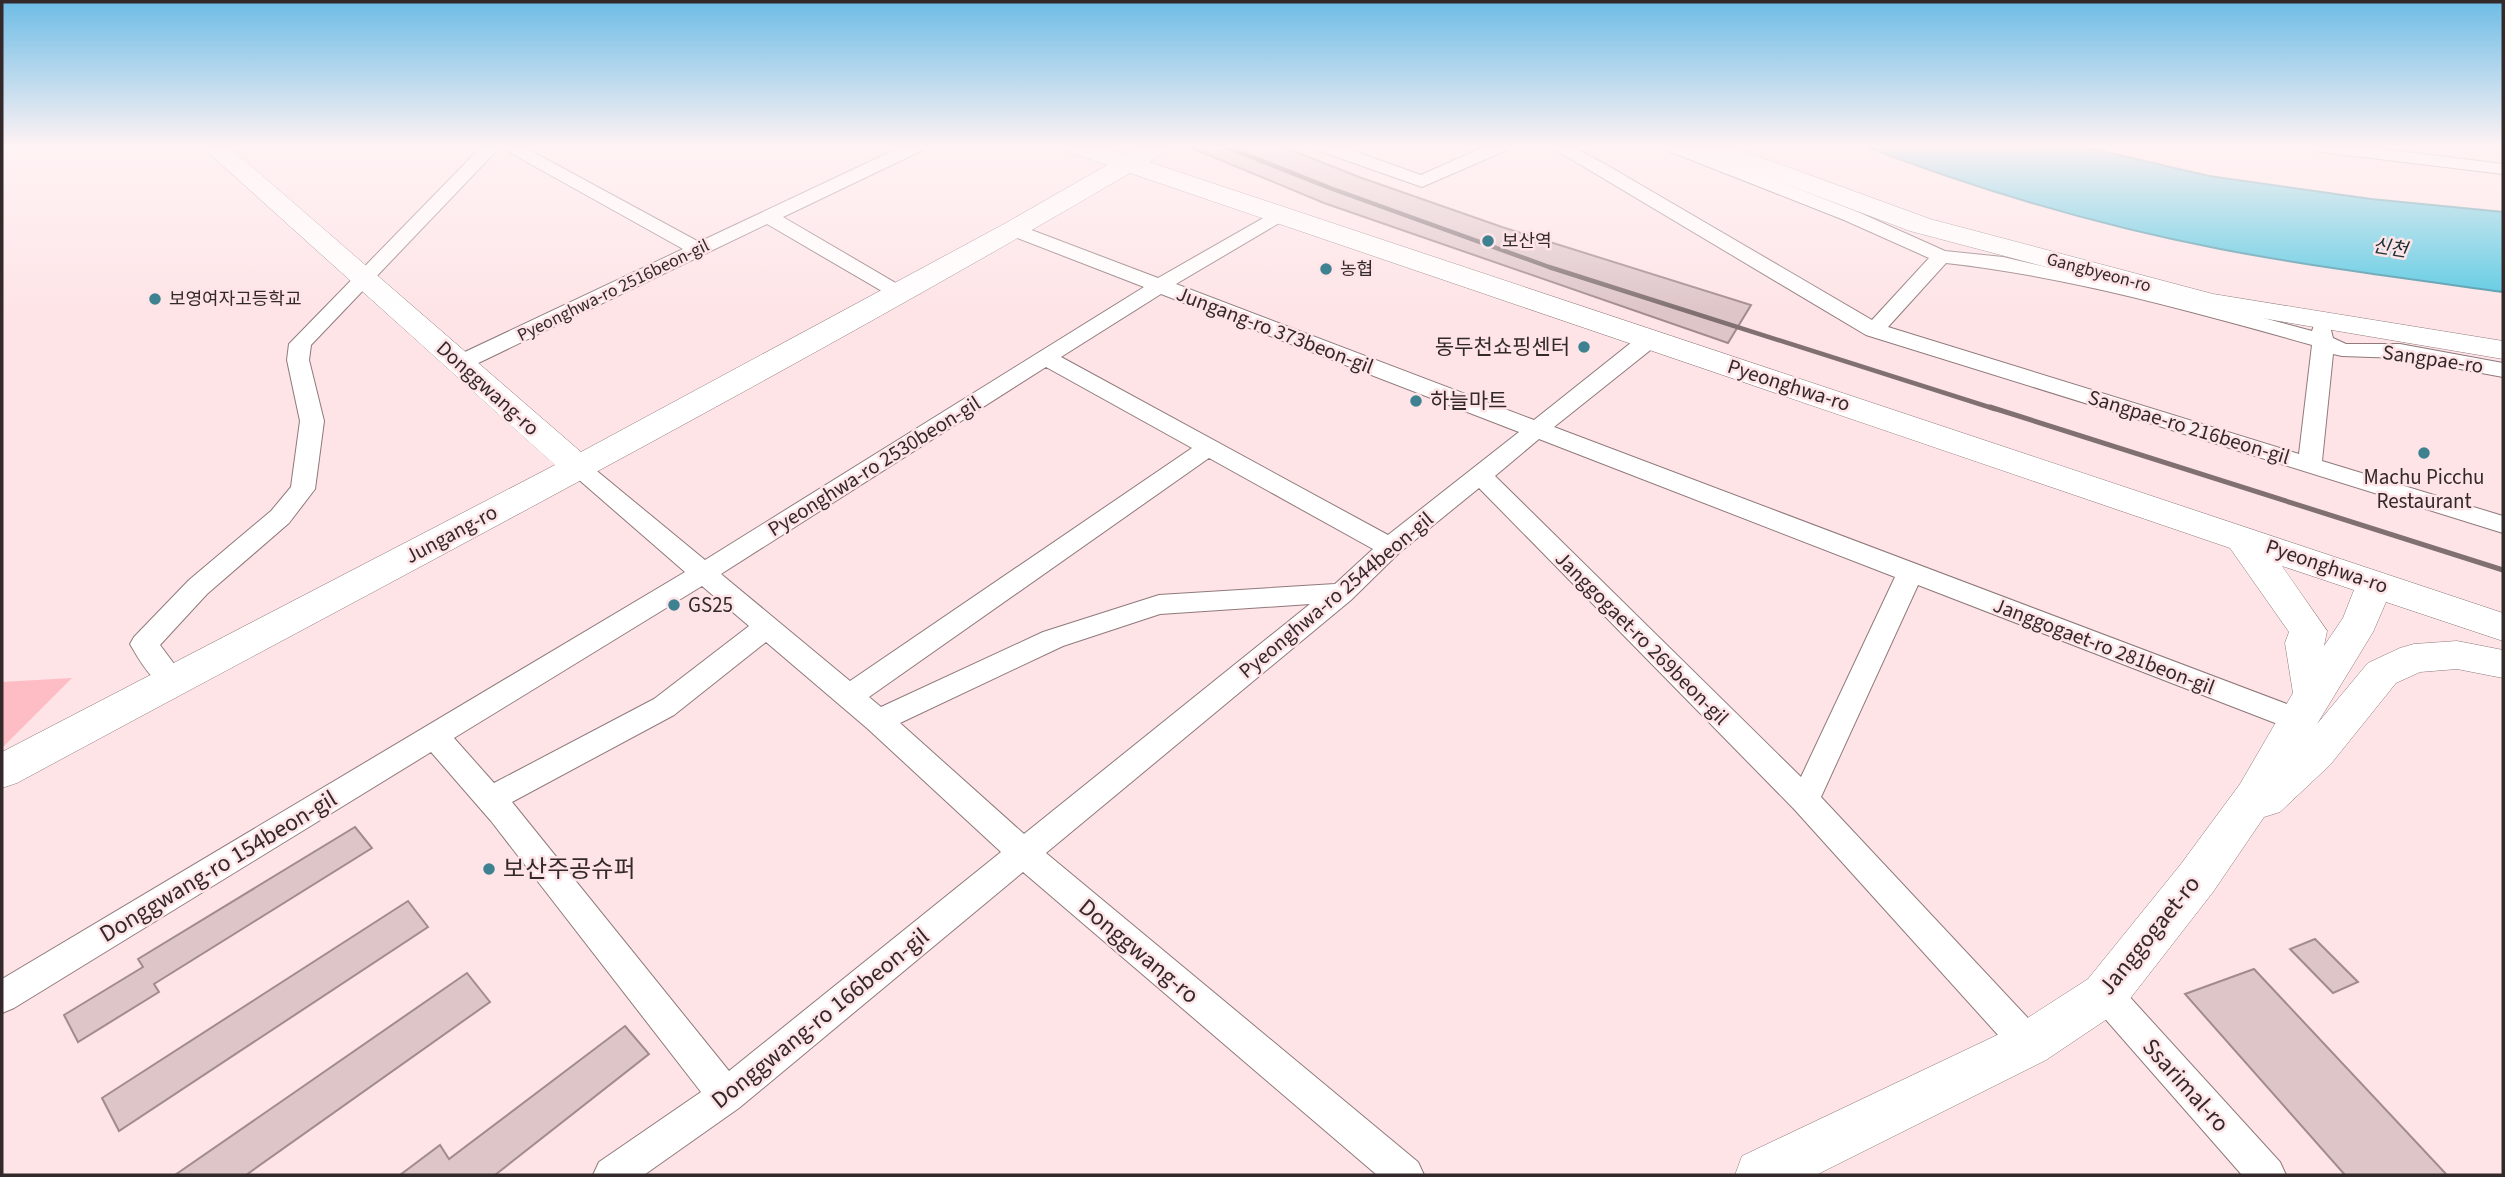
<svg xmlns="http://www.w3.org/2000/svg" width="2505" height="1177" viewBox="0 0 2505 1177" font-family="'Source Sans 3','Noto Sans KR',sans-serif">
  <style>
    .green { fill: #febcc5 }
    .water { fill: #56c9e2; stroke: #4c99ab; stroke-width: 2 }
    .building { fill: #dec5c8; stroke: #a28b8e; stroke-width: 2 }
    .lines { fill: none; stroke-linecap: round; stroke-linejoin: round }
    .street-casing { stroke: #8f797b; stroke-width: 2 }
    .secondary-casing { stroke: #8f797b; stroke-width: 1 }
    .street { fill: #fff; fill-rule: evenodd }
    .secondary { fill: #fff; fill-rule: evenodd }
    .rail-far1 { stroke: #807072; stroke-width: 4.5 }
    .rail { stroke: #807072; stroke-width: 5 }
    .poi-dot { fill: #3e8291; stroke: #fee4e7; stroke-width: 2.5 }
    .labels { text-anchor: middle; stroke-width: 5; stroke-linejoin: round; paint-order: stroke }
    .far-poi-label { font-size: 18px; fill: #33292b; stroke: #fee4e7; text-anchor: start }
    .far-street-label { font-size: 18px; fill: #33292b; stroke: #fee4e7 }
    .far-water-label { font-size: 19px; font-style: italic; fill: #1a2e33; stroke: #fee4e7 }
    .street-label { font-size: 21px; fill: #33292b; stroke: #fee4e7 }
    .poi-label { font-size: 21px; fill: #33292b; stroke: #fee4e7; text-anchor: start }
    .near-street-label { font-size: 24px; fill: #33292b; stroke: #fee4e7 }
    .near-poi-label { font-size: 24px; fill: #33292b; stroke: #fee4e7; text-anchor: start }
  </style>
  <rect width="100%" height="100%" fill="#fee4e7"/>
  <path class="green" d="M72 678 2 748V682Z"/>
  <path class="water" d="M1864 146H2080L2209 176 2371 199 2503 212V292C2409 279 2314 267 2220 249 2100 226 1979 190 1864 146Z"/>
  <path class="building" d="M1187 146H1281L1359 177 1502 227 1751 305 1728 343 1324 203Z
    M355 827 372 848 154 984 159 992 78 1042 64 1015 143 967 138 959Z
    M408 901 428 927 119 1131 102 1098Z
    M2315 939 2358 982 2333 993 2290 949Z
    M2254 969 2447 1175H2345L2185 994Z
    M467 973 490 1002 246 1175H175Z
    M625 1026 649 1054 495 1175H400L440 1145 449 1159Z"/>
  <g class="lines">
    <defs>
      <path id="street" d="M482 146H522L699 242 903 146H926L923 150 783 217 906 289 909 293 906 297H892L767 224 468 368H452L449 363 452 358 683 249 500 147 311 345 309 360 324 421 315 489 289 523 207 594 160 645 187 681 183 688C159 696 141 663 130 644L134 637 189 580 271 511 291 487 300 421 287 360 289 344Z
        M1314 146H1340L1421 175 1486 146H1510L1507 150 1422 187 1317 150Z
        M1549 146H1571L1605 164 1872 320 1929 258 1844 220 1666 150 1663 146H1688L1858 212 1945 251 2003 257 2233 310 2312 331 2315 322H2329L2333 338 2346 344H2400L2503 363V377L2400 358 2342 356 2333 354 2322 461 2503 516V533L1866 335ZM1946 263C2066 276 2195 312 2312 345L2299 454 1888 327Z
        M2304 146H2357L2503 164V174L2313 151Z
        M1279 209 1286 211 1289 215 1286 219 1176 284 1534 420 1642 334H1658L1661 339 1658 344 1554 427 2308 712 2312 720 2308 728 2298 731 2288 728 1918 585 1821 797 2041 1032 2047 1044 2041 1056 2029 1061 2017 1056 1794 809 1479 488 1399 553 1351 600 1046 853 1418 1162 1424 1175H1377L1023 872 739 1108 644 1175H593L599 1162 701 1092 491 821 431 752 14 1008 2 1013V979L685 572 570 472 566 467 570 462 578 459 586 462 705 560 1144 287 1007 234 1004 230 1007 226H1021L1158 278ZM1161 294 1519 432 1388 535 1061 357ZM1046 367 1192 448 850 681 721 574ZM1539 439 1895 577 1801 777 1495 476ZM1209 458 1373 549 1335 584 1159 595 1043 632 881 707 869 697ZM702 586 749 626 654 699 494 783 454 738ZM1310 604 1024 834 900 723 1063 646 1160 614ZM766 642 868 729 1001 852 729 1071 512 802 674 715Z
        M2105 978 2117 983 2280 1162 2286 1175H2242L2093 1005 2088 994 2093 983Z"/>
      <path id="secondary" d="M201 146H228L581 452 1004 224 1107 165 1066 151 1063 146H1099L1126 155 1141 146H1171L1168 151 1149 162 2503 613V641L2386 602 2373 632 2317 724 2368 663 2400 648 2414 644 2457 641 2503 650V678L2457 669 2420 672 2396 683 2330 765 2280 812 2264 817 2213 892 2122 1009 2046 1060 1816 1175H1735L1742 1156 2012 1028 2088 979 2181 864 2240 784 2293 693 2285 643 2289 632 2230 548 1130 173C765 387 389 582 17 783L2 788V752L555 465ZM2282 566 2354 590 2343 618 2324 646 2327 631Z
        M1695 146H1730L1930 219 2213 294 2503 341V359L2202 308 1910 231 1698 151Z"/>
    </defs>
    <use href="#street" class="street-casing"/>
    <use href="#secondary" class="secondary-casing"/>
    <use href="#street" class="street"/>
    <use href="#secondary" class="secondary"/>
    <path class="rail-far1" d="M1224 146 1330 188 1549 267 1995 409"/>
    <path class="rail" d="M1990 407 2503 570"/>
  </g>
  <linearGradient id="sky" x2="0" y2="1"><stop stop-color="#6dbce6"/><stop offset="0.47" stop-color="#fff3f4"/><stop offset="1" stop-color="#fff3f4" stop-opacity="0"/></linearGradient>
  <rect width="2505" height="311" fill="url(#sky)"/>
  <g class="poi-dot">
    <circle cx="1488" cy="241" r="7"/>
    <circle cx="1326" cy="269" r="7"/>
    <circle cx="155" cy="299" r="7"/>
    <circle cx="1584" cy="347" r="7"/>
    <circle cx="1416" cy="401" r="7"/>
    <circle cx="2424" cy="453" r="7"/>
    <circle cx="674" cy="605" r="7"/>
    <circle cx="489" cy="869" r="7"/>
  </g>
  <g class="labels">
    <g class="far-poi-label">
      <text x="1502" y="247">보산역</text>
      <text x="1340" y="275">농협</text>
      <text x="169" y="305">보영여자고등학교</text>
    </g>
    <g class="far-street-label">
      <text transform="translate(2099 272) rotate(15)" y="6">Gangbyeon-ro</text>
      <text transform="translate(613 290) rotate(-26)" y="6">Pyeonghwa-ro 2516beon-gil</text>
    </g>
    <g class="far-water-label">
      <text transform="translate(2390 247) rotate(9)" y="7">신천</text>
    </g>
    <g class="street-label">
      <text transform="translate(1275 330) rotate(21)" y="7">Jungang-ro 373beon-gil</text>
      <text transform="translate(2433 359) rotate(8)" y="7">Sangpae-ro</text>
      <text transform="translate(1789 385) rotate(18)" y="7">Pyeonghwa-ro</text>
      <text transform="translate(488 388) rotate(42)" y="7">Donggwang-ro</text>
      <text transform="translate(2189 427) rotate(17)" y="7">Sangpae-ro 216beon-gil</text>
      <text transform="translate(874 466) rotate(-32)" y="7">Pyeonghwa-ro 2530beon-gil</text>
      <text transform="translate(451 534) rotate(-28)" y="7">Jungang-ro</text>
      <text transform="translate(2327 566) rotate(19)" y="7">Pyeonghwa-ro</text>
      <text transform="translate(1336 595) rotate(-40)" y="7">Pyeonghwa-ro 2544beon-gil</text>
      <text transform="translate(1642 638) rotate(45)" y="7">Janggogaet-ro 269beon-gil</text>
      <text transform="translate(2104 646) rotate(21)" y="7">Janggogaet-ro 281beon-gil</text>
    </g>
    <g class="poi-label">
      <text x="1570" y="354" text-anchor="end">동두천쇼핑센터</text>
      <text x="1430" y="408">하늘마트</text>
      <text x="2424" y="484" text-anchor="middle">Machu Picchu<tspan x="2424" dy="24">Restaurant</tspan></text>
      <text x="688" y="612">GS25</text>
    </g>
    <g class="near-street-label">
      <text transform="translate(218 866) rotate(-31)" y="8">Donggwang-ro 154beon-gil</text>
      <text transform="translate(2149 935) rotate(-51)" y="8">Janggogaet-ro</text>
      <text transform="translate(1139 951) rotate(40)" y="8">Donggwang-ro</text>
      <text transform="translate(820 1018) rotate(-39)" y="8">Donggwang-ro 166beon-gil</text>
      <text transform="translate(2186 1085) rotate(48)" y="8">Ssarimal-ro</text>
    </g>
    <g class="near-poi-label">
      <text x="503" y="877">보산주공슈퍼</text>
    </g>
  </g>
  <rect width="2505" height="1177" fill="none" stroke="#33292b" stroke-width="7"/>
</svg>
